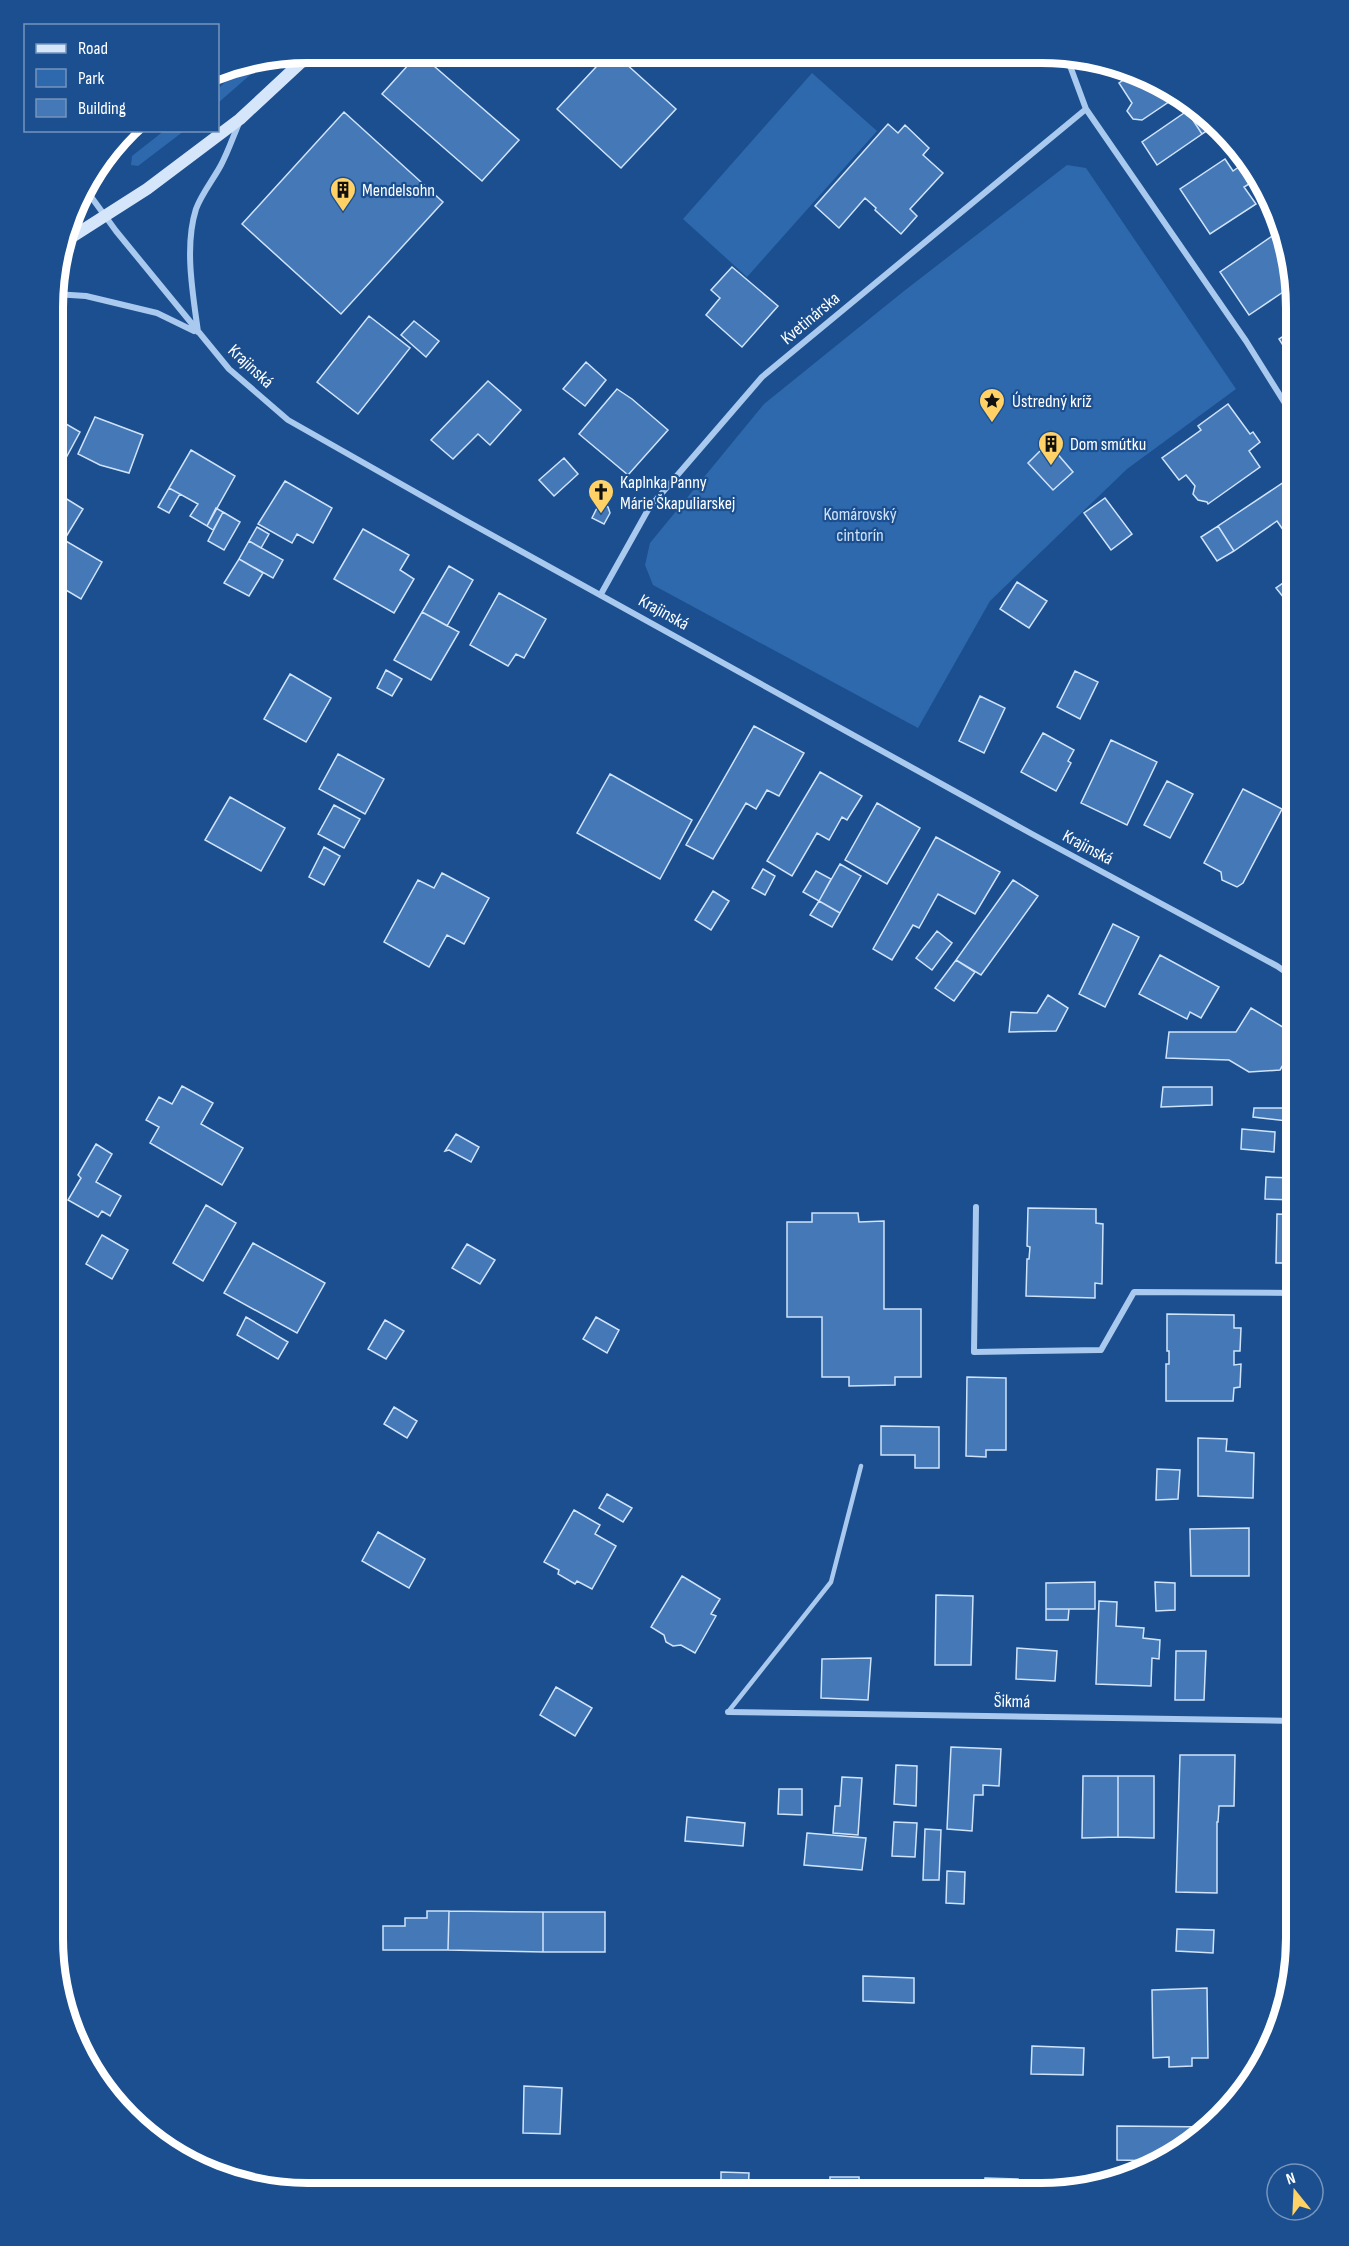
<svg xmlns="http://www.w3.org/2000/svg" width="1349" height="2246" viewBox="0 0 1349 2246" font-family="'Sofia Sans Condensed',sans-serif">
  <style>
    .green { fill: #2e69ad }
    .building { fill: #4478b7; stroke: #cfe3fa; stroke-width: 1.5 }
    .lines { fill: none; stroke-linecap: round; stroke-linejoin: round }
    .service { stroke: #a9c9ee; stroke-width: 4.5 }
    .minor { stroke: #a9c9ee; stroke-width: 6 }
    .secondary { stroke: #d6e6fa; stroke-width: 12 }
    .labels { text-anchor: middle; stroke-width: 4.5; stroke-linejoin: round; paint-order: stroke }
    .poi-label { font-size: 18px; fill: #fff; stroke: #1b4f8f; text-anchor: start }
    .street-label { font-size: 18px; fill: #fff; stroke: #1b4f8f }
    .park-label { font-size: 18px; fill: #cfe3fa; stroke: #1b4f8f }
    .rim { fill: none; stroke: #fff; stroke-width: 8 }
  </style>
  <rect width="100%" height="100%" fill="#1b4f8f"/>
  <path class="green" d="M266 61 218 103V89L241 66Z
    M812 73 877 131 747 277 683 219Z
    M165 130 184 131 138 166 131 165 132 156Z
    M1067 165 1086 168 1236 389 1127 469 990 601 918 728 653 585 645 565 650 543 764 404 904 291Z"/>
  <path class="building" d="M419 53 519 140 482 181 382 94Z
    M574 53H594L584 63Z
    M609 53H614L676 109 621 168 557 109Z
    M969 54H986L978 63Z
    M990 54 1009 55 1000 64Z
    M1137 71 1179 95 1142 120 1133 119 1127 111 1132 103 1119 83Z
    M1197 105 1216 125 1202 134 1187 111Z
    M1187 111 1202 134 1157 165 1142 142Z
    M344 112 443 202 341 314 242 224Z
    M888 124 898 133 905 125 929 148 923 155 943 173 910 209 917 216 901 234 875 210 876 208 865 198 839 228 815 206Z
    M1225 159 1233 171 1243 164 1254 181 1244 187 1256 204 1210 234 1180 189Z
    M1281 230 1292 286 1249 315 1220 272Z
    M732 267 778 306 742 347 706 315 720 298 711 290Z
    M369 316 410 348 358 414 317 382Z
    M414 321 439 341 426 357 401 335Z
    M1296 328V366L1279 339Z
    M586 362 606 380 585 406 563 389Z
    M488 381 521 410 490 445 478 434 453 459 431 440Z
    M617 389 632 399 668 430 628 475 579 434Z
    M1228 404 1250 434 1253 432 1260 442 1249 451 1260 467 1208 504 1207 502 1198 500 1193 494 1195 486 1186 475 1179 480 1162 458 1201 430 1198 426Z
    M54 417 80 432 54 480Z
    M95 417 143 435 129 473 100 465 78 454Z
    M1048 443 1073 472 1053 490 1028 463Z
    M191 450 235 476 207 526 190 516 198 504 169 488Z
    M564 458 578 474 554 496 539 480Z
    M1296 474V536L1290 540 1277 521 1234 551 1218 526Z
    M285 481 332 508 313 543 297 534 292 543 258 524Z
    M169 488 180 494 169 513 158 507Z
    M57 493 83 509 64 540 102 562 81 599 54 583V497Z
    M1105 498 1132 534 1111 550 1084 513Z
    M602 504 608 507 610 513 604 524 592 518 598 506Z
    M216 508 223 512 213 530 207 526Z
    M223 512 240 522 224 550 208 541Z
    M1218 526 1234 551 1217 561 1201 537Z
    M257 527 269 534 261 548 249 541Z
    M363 529 409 555 400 570 414 579 394 613 334 579Z
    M249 541 283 560 273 578 239 559Z
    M239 559 263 573 249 596 224 583Z
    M449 566 473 580 447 626 422 612Z
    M1296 574V613L1276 588Z
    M1017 582 1047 601 1029 628 1000 609Z
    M499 593 546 619 524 658 516 654 508 666 470 645Z
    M422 612 459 632 431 680 394 660Z
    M386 670 402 679 392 696 377 688Z
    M1075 671 1098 682 1080 719 1057 707Z
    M290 674 331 698 306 742 264 719Z
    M980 696 1005 708 984 753 959 741Z
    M754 726 804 753 779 796 767 790 756 809 746 803 713 859 686 845Z
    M1043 733 1074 750 1068 761 1071 763 1056 791 1021 772Z
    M1111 740 1157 762 1127 825 1081 803Z
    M338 754 384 779 365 814 319 789Z
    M820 772 862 796 847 820 842 817 829 840 817 833 792 876 767 861Z
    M610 774 692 820 660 879 577 833Z
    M1167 781 1193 794 1170 838 1144 825Z
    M1243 789 1282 809 1243 883 1237 887 1222 880 1221 872 1204 863Z
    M230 797 285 828 261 871 205 840Z
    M877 803 920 828 887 884 845 860Z
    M334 805 360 819 344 848 318 834Z
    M936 837 1000 872 975 914 938 894 919 928 913 925 892 960 873 949Z
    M324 847 340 856 324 885 309 877Z
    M840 864 861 876 840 913 819 901Z
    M763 869 775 876 765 895 752 888Z
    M816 871 831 879 819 901 803 892Z
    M442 873 489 898 464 944 447 935 429 967 384 942 418 880 434 888Z
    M1013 880 1038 896 981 975 956 960Z
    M713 891 729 901 711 930 695 920Z
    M819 901 840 913 832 927 810 915Z
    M1113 924 1139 937 1105 1007 1079 994Z
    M937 931 952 943 932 970 916 958Z
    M1160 955 1219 987 1201 1018 1190 1012 1187 1019 1139 994Z
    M956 960 975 972 954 1001 935 988Z
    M1048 995 1068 1008 1056 1031 1009 1032 1011 1012 1037 1013Z
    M1251 1008 1296 1035V1043L1280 1070 1249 1072 1229 1060 1166 1058 1169 1032H1236Z
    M182 1086 213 1103 201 1124 243 1148 222 1185 150 1143 159 1127 146 1120 159 1097 172 1104Z
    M1163 1087H1212V1105L1161 1107Z
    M1254 1108H1296V1122L1253 1117Z
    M1242 1129 1275 1132 1274 1152 1241 1149Z
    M456 1134 479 1147 471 1162 449 1150 445 1151Z
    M96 1144 112 1154 96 1182 121 1196 110 1216 102 1211 98 1217 68 1200 81 1178 78 1175Z
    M1266 1177 1296 1178V1200L1265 1199Z
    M53 1203 66 1211 53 1234Z
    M206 1205 236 1223 203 1281 173 1263Z
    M1028 1208 1096 1209V1223L1103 1224 1102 1284 1095 1283V1298L1026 1296 1027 1259H1029L1030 1247 1027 1246Z
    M812 1213H858L859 1222 884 1221V1309H921V1377H895V1385L849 1386V1377H822V1317H787V1222H812Z
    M1277 1214 1296 1215V1263H1276Z
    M102 1235 128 1250 112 1279 86 1264Z
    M253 1243 325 1283 297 1333 224 1293Z
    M467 1244 495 1260 480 1284 452 1268Z
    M1167 1314 1234 1315V1328H1241L1240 1351H1234V1365L1241 1364 1240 1387 1234 1388 1233 1401H1166V1364H1169V1351H1167Z
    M246 1317 288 1342 278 1359 237 1335Z
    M596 1317 619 1330 607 1353 583 1339Z
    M385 1320 404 1331 386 1359 368 1349Z
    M967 1377 1006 1378V1450H986V1457L966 1456Z
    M394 1407 417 1421 407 1438 384 1424Z
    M881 1426 939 1427V1468H915V1455H881Z
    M1198 1438 1227 1439 1226 1451 1254 1453 1253 1498 1198 1496Z
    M1157 1469 1180 1470 1178 1499 1156 1500Z
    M607 1494 632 1508 623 1522 599 1508Z
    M574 1510 600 1525 595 1534 616 1546 592 1589 577 1581 575 1584 558 1574 559 1570 544 1562Z
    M1249 1528V1576H1191L1190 1529Z
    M378 1532 425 1559 409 1588 362 1561Z
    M682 1576 720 1599 711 1614 716 1616 695 1653 681 1645 673 1646 666 1642 664 1635 651 1627Z
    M1095 1582V1609H1046V1583Z
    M1155 1582 1175 1583V1610L1156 1611Z
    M936 1595 973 1596 971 1665H935Z
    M1099 1601 1117 1602 1116 1626 1144 1628 1143 1638 1160 1640 1159 1659 1152 1658 1151 1686 1096 1684Z
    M1046 1609H1069L1068 1620H1046Z
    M1017 1648 1057 1651 1055 1681 1016 1679Z
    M1176 1651H1206L1204 1700H1175Z
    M871 1658 868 1700 821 1698 822 1659Z
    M556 1687 592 1708 575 1736 540 1715Z
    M1290 1745H1296V1828H1289Z
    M951 1747 1001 1749 999 1786 983 1785V1795H974L972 1831 947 1829Z
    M1180 1755H1235L1234 1806H1219L1218 1822H1217V1893L1176 1892Z
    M896 1765 917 1766 916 1806 894 1804Z
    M1083 1776H1118V1837L1082 1838Z
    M1118 1776H1154V1838L1118 1837Z
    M842 1777 862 1778 858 1835 833 1833 835 1806H840Z
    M779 1789H802V1815L778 1814Z
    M687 1817 745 1823 743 1846 685 1841Z
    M894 1822 917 1823 915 1857 892 1856Z
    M925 1829 941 1830 939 1880H923Z
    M807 1833 866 1838 862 1870 804 1865Z
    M1287 1860H1296V1929L1283 1928Z
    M947 1871 965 1872 964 1904 946 1903Z
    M427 1911H449L448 1950H383V1926H405V1918H427Z
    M449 1911 543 1912V1952L448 1950Z
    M543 1912H605V1952H543Z
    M1177 1929 1214 1930 1213 1953 1176 1951Z
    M863 1976 914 1978V2003L863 2001Z
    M1207 1988 1208 2058H1192V2066L1169 2067V2057L1153 2058 1152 1990Z
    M1032 2046 1084 2048 1083 2075 1031 2074Z
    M524 2086 562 2088 560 2134 523 2133Z
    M1117 2126 1211 2127 1196 2141 1163 2161 1117 2160Z
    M721 2172 749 2173 748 2193H721Z
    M830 2177H859L860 2193H830Z
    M985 2178 1018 2179V2193H985Z
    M274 2184V2191L250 2185Z"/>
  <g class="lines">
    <path class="service" d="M728 1712 831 1582 861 1466"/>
    <path class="minor" d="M1066 55 1086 109 1246 341 1296 421
      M84 187 116 231 229 369 288 420 461 518 1032 834 1277 966 1296 979
      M55 294 86 296 157 313 194 331
      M198 332C193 294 184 247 196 209 202 193 213 180 221 165 228 152 233 137 239 123
      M601 594 649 508 762 377 1086 109
      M976 1207 974 1352 1101 1350 1134 1292 1296 1293
      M728 1712 1296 1721"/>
    <path class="secondary" d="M64 242 147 189 240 119 311 53"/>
  </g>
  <defs>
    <symbol id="building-pin" viewBox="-11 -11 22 30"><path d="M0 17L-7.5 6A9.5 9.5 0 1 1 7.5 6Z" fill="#ffd166" stroke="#1b4f8f"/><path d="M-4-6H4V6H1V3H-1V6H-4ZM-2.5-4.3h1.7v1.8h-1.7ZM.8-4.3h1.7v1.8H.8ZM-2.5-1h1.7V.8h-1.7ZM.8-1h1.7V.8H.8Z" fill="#111"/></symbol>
    <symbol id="sight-pin" viewBox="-11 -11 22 30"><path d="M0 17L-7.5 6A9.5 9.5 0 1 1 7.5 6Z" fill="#ffd166" stroke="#1b4f8f"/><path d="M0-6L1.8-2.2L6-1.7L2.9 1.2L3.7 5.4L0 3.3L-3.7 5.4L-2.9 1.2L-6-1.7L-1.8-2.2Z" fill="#111"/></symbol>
    <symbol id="church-pin" viewBox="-11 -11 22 30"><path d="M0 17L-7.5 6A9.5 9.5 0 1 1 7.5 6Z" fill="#ffd166" stroke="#1b4f8f"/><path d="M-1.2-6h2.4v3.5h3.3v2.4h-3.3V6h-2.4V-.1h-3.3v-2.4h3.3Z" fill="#111"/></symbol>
  </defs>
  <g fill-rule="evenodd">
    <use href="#building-pin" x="328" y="175" width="30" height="40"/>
    <use href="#sight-pin" x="977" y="386" width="30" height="40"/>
    <use href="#building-pin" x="1036" y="429" width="30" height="40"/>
    <use href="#church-pin" x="586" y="477" width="30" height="40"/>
  </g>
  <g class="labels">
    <g class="poi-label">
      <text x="362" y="196">Mendelsohn</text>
      <text x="1012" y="407">Ústredný kríž</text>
      <text x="1070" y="450">Dom smútku</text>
      <text x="620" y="488">Kaplnka Panny<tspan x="620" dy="21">Márie Škapuliarskej</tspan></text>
    </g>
    <g class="street-label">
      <text transform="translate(810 318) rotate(-40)" y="6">Kvetinárska</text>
      <text transform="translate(251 366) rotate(43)" y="6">Krajinská</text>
      <text transform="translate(664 612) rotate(29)" y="6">Krajinská</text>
      <text transform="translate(1088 847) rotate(28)" y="6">Krajinská</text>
      <text transform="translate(1012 1701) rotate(1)" y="6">Šikmá</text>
    </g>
    <g class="park-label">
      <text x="860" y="520">Komárovský<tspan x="860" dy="21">cintorín</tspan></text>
    </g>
  </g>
  <path d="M0 0H1349V2246H0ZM308 63H1041A245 245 0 0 1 1286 308V1938A245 245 0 0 1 1041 2183H308A245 245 0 0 1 63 1938V308A245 245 0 0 1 308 63Z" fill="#1b4f8f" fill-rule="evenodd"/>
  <path class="rim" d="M308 63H1041A245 245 0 0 1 1286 308V1938A245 245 0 0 1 1041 2183H308A245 245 0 0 1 63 1938V308A245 245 0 0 1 308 63Z"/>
  <rect x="24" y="24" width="195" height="108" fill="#1b4f8f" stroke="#7695bc" stroke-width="1.5"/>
  <rect x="36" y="44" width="30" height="9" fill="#d6e6fa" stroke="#7695bc" stroke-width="1.5"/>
  <text x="78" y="54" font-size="18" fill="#ffffff">Road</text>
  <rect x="36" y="69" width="30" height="18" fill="#2e69ad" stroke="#7695bc" stroke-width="1.5"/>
  <text x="78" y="84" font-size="18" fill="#ffffff">Park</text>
  <rect x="36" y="99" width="30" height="18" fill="#4478b7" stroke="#7695bc" stroke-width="1.5"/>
  <text x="78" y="114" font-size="18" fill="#ffffff">Building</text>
  <g transform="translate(1295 2192) rotate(342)"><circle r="28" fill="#1b4f8f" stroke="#7695bc" stroke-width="1.5"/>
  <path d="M0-4.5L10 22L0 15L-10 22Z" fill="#ffd166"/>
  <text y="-9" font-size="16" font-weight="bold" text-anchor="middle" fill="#ffffff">N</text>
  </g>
</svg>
